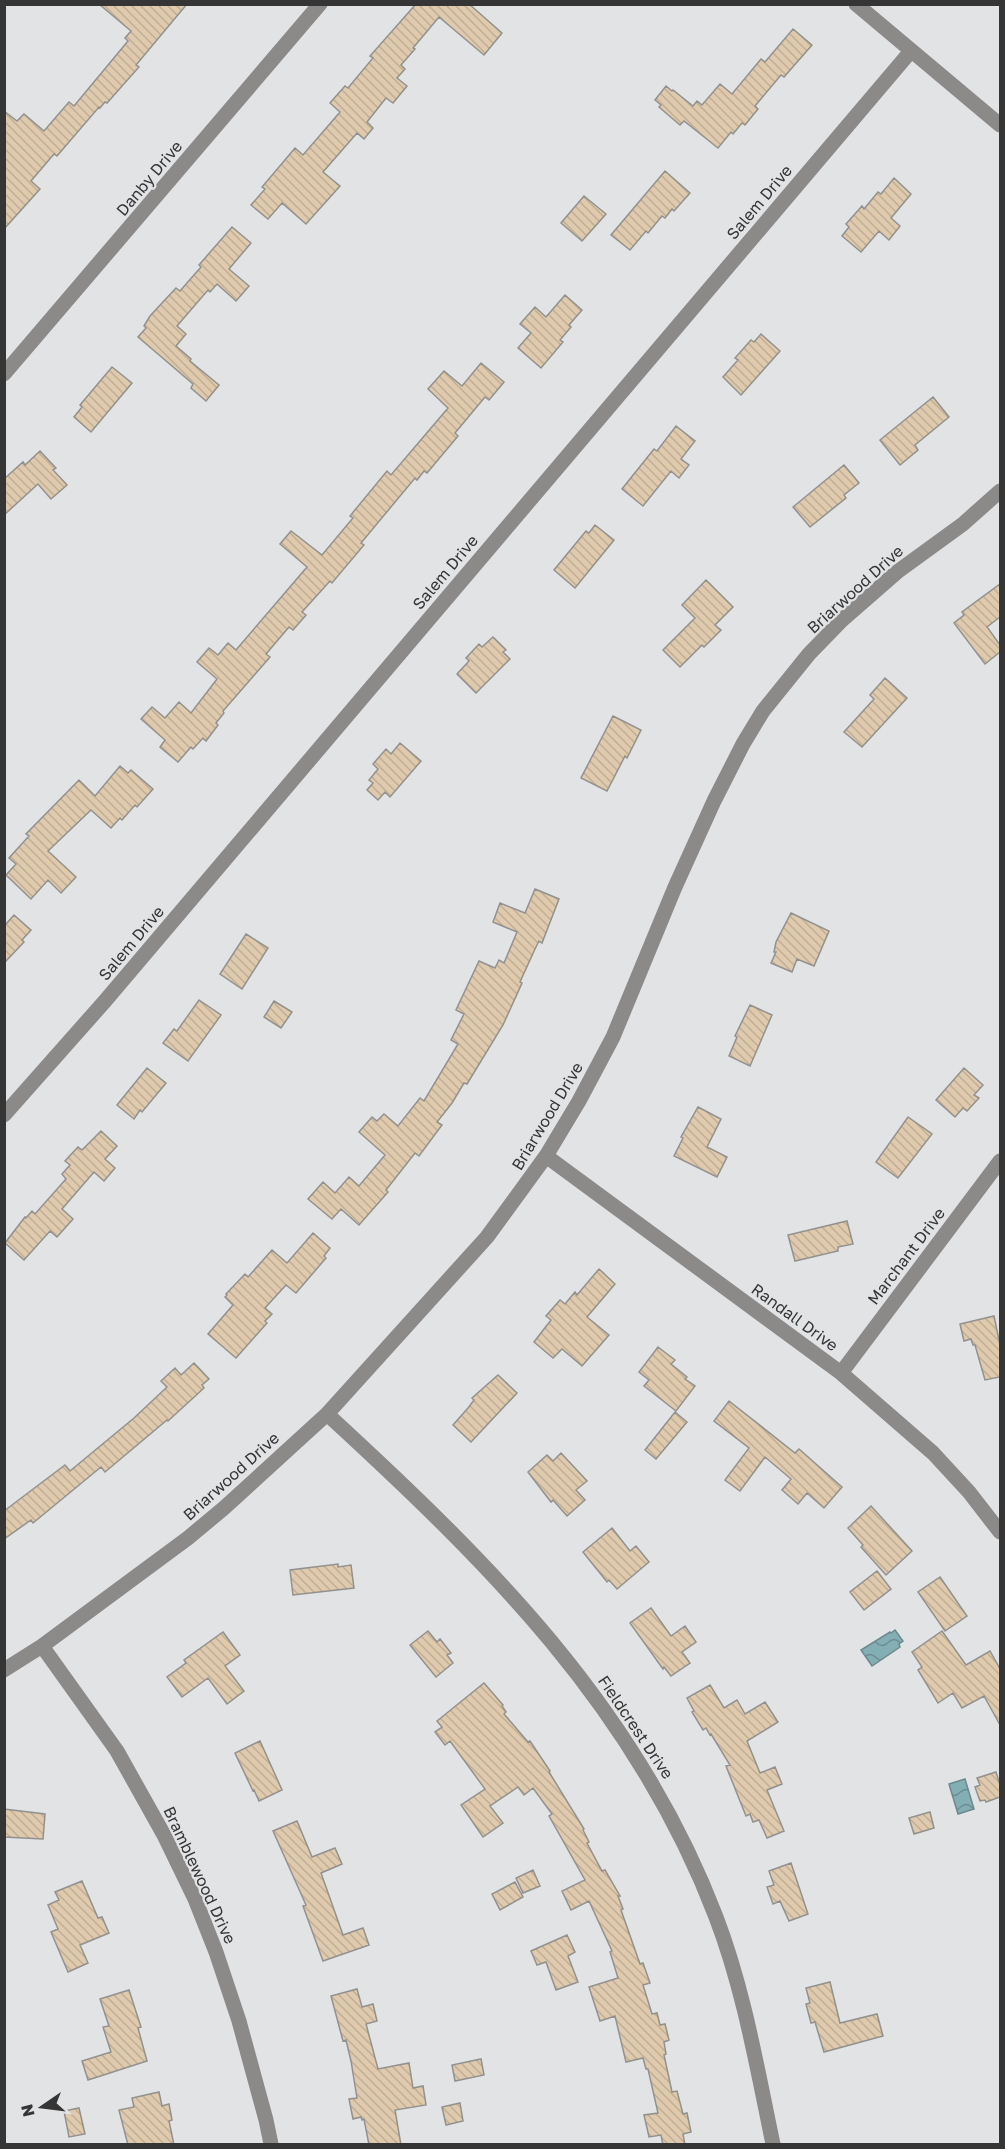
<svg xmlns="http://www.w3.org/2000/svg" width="1005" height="2149" viewBox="0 0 1005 2149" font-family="'Golos Text',sans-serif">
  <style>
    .water { fill: url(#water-waves); stroke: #6c8a8e; stroke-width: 1.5 }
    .building { fill: url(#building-back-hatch); stroke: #92918e; stroke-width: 1.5 }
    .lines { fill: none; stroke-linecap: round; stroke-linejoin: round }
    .minor { stroke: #8b8a89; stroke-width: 15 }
    .labels { text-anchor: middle; stroke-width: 4.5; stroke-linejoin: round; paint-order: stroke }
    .street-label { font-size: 16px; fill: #353536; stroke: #e1e3e5 }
  </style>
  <defs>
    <pattern id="water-waves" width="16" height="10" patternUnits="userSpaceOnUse" patternTransform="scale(1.5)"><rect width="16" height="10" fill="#83aeb3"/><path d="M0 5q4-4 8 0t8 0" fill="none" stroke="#6c8e92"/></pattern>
    <pattern id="building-back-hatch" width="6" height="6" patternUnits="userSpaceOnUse" patternTransform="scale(1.5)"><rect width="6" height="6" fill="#dfcaad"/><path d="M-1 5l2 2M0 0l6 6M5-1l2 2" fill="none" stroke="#c0ae95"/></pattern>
  </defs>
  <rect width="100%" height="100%" fill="#e1e3e5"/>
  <path class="water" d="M895 1630 903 1641 899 1644 900 1647 872 1666 861 1650 890 1632 891 1633Z
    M965 1779 974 1809 958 1814 949 1784Z"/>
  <path class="building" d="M99 4H187L136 65 139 67 107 103 105 102 100 108 99 107 57 156 54 154 31 181 40 189 4 229V111L17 121 24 114 44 131 69 102 74 106 128 41 125 38 131 31Z
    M416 4H469L502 33 484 55 439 17 413 48 415 49 401 65 405 69 397 78 407 86 393 103 386 98 367 122 373 128 364 139 357 133 323 172 340 186 306 224 282 203 268 219 251 205 265 189 262 187 295 148 303 155 340 112 330 103 345 86 348 88 373 58 370 56Z
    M793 29 812 45 784 77 781 75 755 106 758 109 745 125 742 123 733 134 731 132 718 148 684 121 680 125 659 107 661 105 655 100 666 86 672 91 673 90 693 106 697 101 702 105 720 84 732 94 761 59 765 62Z
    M665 171 690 193 674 211 672 209 665 218 662 216 648 233 646 231 630 250 611 235Z
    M894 178 911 194 891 218 900 226 889 240 879 231 861 252 842 236 849 227 846 224 862 206 864 209 878 192 881 194Z
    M584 196 606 214 582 241 561 223Z
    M232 227 251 243 229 269 249 286 236 301 217 284 210 292 208 290 177 326 186 334 176 346 191 359 190 361 219 385 206 401 191 388 193 384 138 337 146 328 144 326 150 316 176 288 180 291 201 267 199 265Z
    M565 295 582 310 569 325 571 327 560 340 563 342 541 368 518 348 531 333 520 324 535 307 546 317Z
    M761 334 780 351 741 395 723 377 738 360 735 358 751 340 754 342Z
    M481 363 504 382 489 400 485 397 455 433 458 436 427 473 424 471 417 480 415 478 361 543 364 545 332 583 330 581 302 612 306 615 293 630 289 627 266 654 270 657 223 711 224 713 216 723 218 725 206 741 203 738 193 749 191 747 178 762 160 747 165 740 141 719 152 707 165 718 179 702 191 713 217 679 197 662 209 648 218 655 228 643 236 650 307 567 280 544 291 531 322 555 353 518 350 516 387 471 391 475 448 408 428 389 444 371 462 386Z
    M112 367 132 383 91 432 74 417 82 407 80 405Z
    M933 397 949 417 915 445 918 450 900 465 880 440Z
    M676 426 695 441 681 459 689 465 679 478 671 471 643 506 622 489 654 449 657 451Z
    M40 451 56 468 53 470 67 485 51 499 38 484 4 515V479L23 462 25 465Z
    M844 465 859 483 844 495 846 498 810 527 793 507Z
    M595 525 614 540 575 588 554 570 586 531 589 533Z
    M706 580 733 607 715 625 721 630 704 647 702 645 680 667 663 650 695 618 682 605Z
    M1000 584V617L987 627 1000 645V652L985 664 954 623 964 615 962 612Z
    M493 637 506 650 503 652 510 659 476 693 457 674 469 661 466 658 479 644 482 647Z
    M885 678 907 698 862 747 844 732 874 699 870 695Z
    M613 716 641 730 627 758 625 756 607 791 581 778Z
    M400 743 421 761 390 797 385 792 378 800 367 790 373 783 369 780 378 769 373 764 386 749 391 754Z
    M120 766 128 773 131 770 153 789 137 807 135 805 122 820 120 818 111 828 91 810 48 851 76 877 61 893 48 880 31 899 6 875 16 864 9 858 29 836 26 834 79 780 95 796Z
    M535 889 559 899 542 943 539 941 535 949 520 982 522 983 503 1025 467 1084 464 1083 452 1103 437 1122 442 1125 419 1156 415 1153 386 1190 388 1192 359 1225 341 1209 332 1219 308 1199 323 1182 335 1193 349 1177 359 1186 385 1155 359 1132 372 1117 377 1121 384 1114 398 1126 420 1098 424 1101 458 1044 451 1040 464 1014 456 1010 479 961 495 968 499 960 504 963 517 932 493 922 500 903 525 913Z
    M791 913 829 931 814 966 797 959 792 972 771 963 776 952H774L776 942Z
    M14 915 31 930 22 940 24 942 4 963V923L6 924Z
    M246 934 268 948 242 989 220 974Z
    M199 1000 221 1015 188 1061 163 1043 174 1029 177 1031Z
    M274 1001 292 1012 281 1028 264 1017Z
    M750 1005 772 1015 750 1066 729 1056 737 1037 735 1036Z
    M147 1068 166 1083 142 1112 140 1110 134 1119 117 1105Z
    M964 1068 983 1085 974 1095 979 1098 967 1111 963 1108 955 1117 936 1100Z
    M698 1107 721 1119 707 1147 727 1157 717 1177 674 1156 683 1138 681 1137Z
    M908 1117 932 1134 898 1178 876 1162Z
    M101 1131 117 1146 105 1159 115 1168 104 1181 94 1172 62 1209 73 1219 57 1237 50 1231 24 1260 5 1243 25 1217 26 1218 32 1211 35 1214 66 1179 62 1174 70 1165 65 1161 78 1147 82 1150Z
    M847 1221 853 1244 838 1247V1251L795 1261 788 1235Z
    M313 1233 330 1248 324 1256 326 1258 296 1293 286 1285 265 1308 272 1314 265 1321 267 1323 236 1358 208 1334 233 1305 225 1297 227 1295 226 1294 245 1274 248 1277 272 1250 287 1263Z
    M599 1269 615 1284 587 1317 609 1335 582 1366 562 1349 553 1358 534 1342 551 1320 546 1316 560 1300 565 1304 575 1292 577 1295Z
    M994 1316 1000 1345V1377L985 1380 975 1345H973L971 1339 964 1341 960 1324Z
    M658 1347 675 1360 671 1364 687 1377 685 1379 695 1386 676 1411 644 1386 649 1380 639 1372Z
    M194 1363 209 1379 202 1385 204 1388 168 1421 167 1420 105 1472 101 1467 33 1523 31 1520 4 1539V1511L65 1465 70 1471 134 1418 167 1387 161 1381 175 1368 181 1375Z
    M498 1375 517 1393 471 1442 453 1425 468 1408 474 1400 472 1398Z
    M729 1401 795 1453 799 1449 842 1487 824 1508 807 1493 798 1504 782 1490 791 1479 765 1457 740 1491 725 1480 749 1448 714 1421Z
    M675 1412 687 1422 656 1459 645 1450Z
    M561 1453 587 1481 576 1490 585 1500 567 1516 553 1500 551 1502 528 1472 547 1455 553 1461Z
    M871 1506 912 1551 886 1575 861 1547 863 1545 848 1528Z
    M612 1528 630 1551 636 1546 649 1562 617 1589 609 1580 607 1582 583 1552Z
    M338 1564V1567L351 1565 354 1588 293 1595 290 1570Z
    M877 1571 891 1589 864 1610 850 1592Z
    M940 1577 967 1616 945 1631 918 1592Z
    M651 1608 671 1636 685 1626 696 1642 682 1652 690 1663 671 1676 664 1667 663 1669 630 1623Z
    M428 1631 437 1642 440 1639 451 1653 447 1655 453 1663 436 1677 410 1645Z
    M942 1631 966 1665 990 1651 1000 1669V1725L984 1696 962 1708 953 1693 938 1703 918 1670 922 1667 912 1652Z
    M223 1632 240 1655 225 1666 244 1691 227 1704 208 1678 182 1697 167 1677 186 1663 184 1660Z
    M484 1683 503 1705 502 1706 506 1712 504 1714 528 1742 530 1741 550 1771 549 1772 584 1829 583 1830 589 1842 587 1843 602 1871 605 1870 620 1896H618L623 1909 621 1910 640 1964 643 1963 650 1983 643 1985 652 2014 657 2013 660 2025 665 2024 669 2040 664 2042 666 2054 664 2055 672 2092 677 2091 683 2114 687 2113 691 2132 683 2134 685 2145H663L661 2135 649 2137 644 2115 658 2113 648 2069H646L643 2058 626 2062 615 2016 600 2021 589 1987 618 1978 610 1952 612 1951 589 1901 571 1910 562 1891 585 1880 549 1816 552 1814 533 1788 524 1795 518 1787 490 1806 503 1823 483 1837 461 1805 485 1789 450 1741 445 1745 435 1732 442 1727 437 1721Z
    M710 1685 724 1708 737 1700 745 1714 765 1702 778 1722 747 1741 760 1773 775 1767 782 1784 767 1790 784 1831 767 1838 759 1820 753 1822 750 1814 746 1816 726 1766 730 1765 711 1734 710 1735 706 1728 703 1730 692 1712 694 1711 687 1698Z
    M260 1741 282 1790 259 1801 254 1790 253 1791 235 1753Z
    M996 1772 1000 1785V1797L986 1802 985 1800 980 1801 975 1787 980 1785 977 1778Z
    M4 1809 45 1814 43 1839 4 1837Z
    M930 1812 934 1828 914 1834 909 1818Z
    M297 1821 312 1857 335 1848 342 1864 321 1873 343 1935 363 1928 369 1945 323 1961 303 1906 306 1905 273 1831Z
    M791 1863 808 1914 789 1921 780 1901 773 1904 767 1887 774 1885 769 1871Z
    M533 1870 540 1886 523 1893 516 1878Z
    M82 1881 98 1918 102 1917 109 1933 80 1945 88 1963 68 1972 51 1932 58 1929 48 1905 59 1900 55 1892Z
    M515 1882 523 1897 500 1910 492 1894Z
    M567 1935 575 1952 568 1956 578 1982 556 1990 546 1962 537 1965 531 1951Z
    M830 1982 840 2023 877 2014 883 2036 824 2052 815 2022 811 2023 806 2004 810 2003 806 1988Z
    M357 1989 362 2007 373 2004 377 2021 366 2024 378 2069 409 2063 413 2088 423 2086 426 2105 395 2110 401 2145H369L364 2119 362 2120 361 2117 353 2119 349 2099 357 2098 351 2061 346 2040 343 2041 331 1996Z
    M129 1990 141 2027 138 2028 147 2061 88 2080 82 2061 111 2052 103 2027 109 2026 100 1999Z
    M481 2059 484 2075 455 2081 452 2065Z
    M159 2092 162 2106 169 2104 172 2120 169 2121 174 2145H128L119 2110 134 2107 132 2098Z
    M460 2103 463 2121 446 2125 442 2107Z
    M79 2108 85 2134 69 2137 64 2111Z"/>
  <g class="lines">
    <path class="minor" d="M856 4 1000 125
      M4 374 320 4
      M4 1115 105 1001 911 51
      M546 1156 841 1373 933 1453 969 1492 1000 1532
      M841 1373 1000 1161
      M327 1414C488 1562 636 1707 716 1917 744 1990 757 2068 773 2144
      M42 1646 117 1751 164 1835 195 1899 216 1952 239 2021 266 2120 271 2144
      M4 1670 42 1646 188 1538 224 1508 327 1414 487 1237 546 1156 579 1101 613 1037 675 887 714 801 743 744 763 711 809 654 842 620 897 572 963 524 1000 491"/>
  </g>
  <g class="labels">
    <g class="street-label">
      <text transform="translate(149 178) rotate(-50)" y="6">Danby Drive</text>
      <text transform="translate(759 202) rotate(-50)" y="6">Salem Drive</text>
      <text transform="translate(445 572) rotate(-50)" y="6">Salem Drive</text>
      <text transform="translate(855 589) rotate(-42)" y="6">Briarwood Drive</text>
      <text transform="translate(131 943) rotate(-50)" y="6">Salem Drive</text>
      <text transform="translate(547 1116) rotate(-59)" y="6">Briarwood Drive</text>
      <text transform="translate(906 1256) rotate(-53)" y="6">Marchant Drive</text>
      <text transform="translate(795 1317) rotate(36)" y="6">Randall Drive</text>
      <text transform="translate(231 1476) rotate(-42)" y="6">Briarwood Drive</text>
      <text transform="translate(636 1727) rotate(56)" y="6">Fieldcrest Drive</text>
      <text transform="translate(200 1875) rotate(65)" y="6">Bramblewood Drive</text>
    </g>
  </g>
  <rect width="1005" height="2149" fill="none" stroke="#353536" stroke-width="12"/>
  <g transform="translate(42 2107) rotate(256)" stroke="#e1e3e5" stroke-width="4.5" paint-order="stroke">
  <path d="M0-4.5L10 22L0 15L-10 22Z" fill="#353536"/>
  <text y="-9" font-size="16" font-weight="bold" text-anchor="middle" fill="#353536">N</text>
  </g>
</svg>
